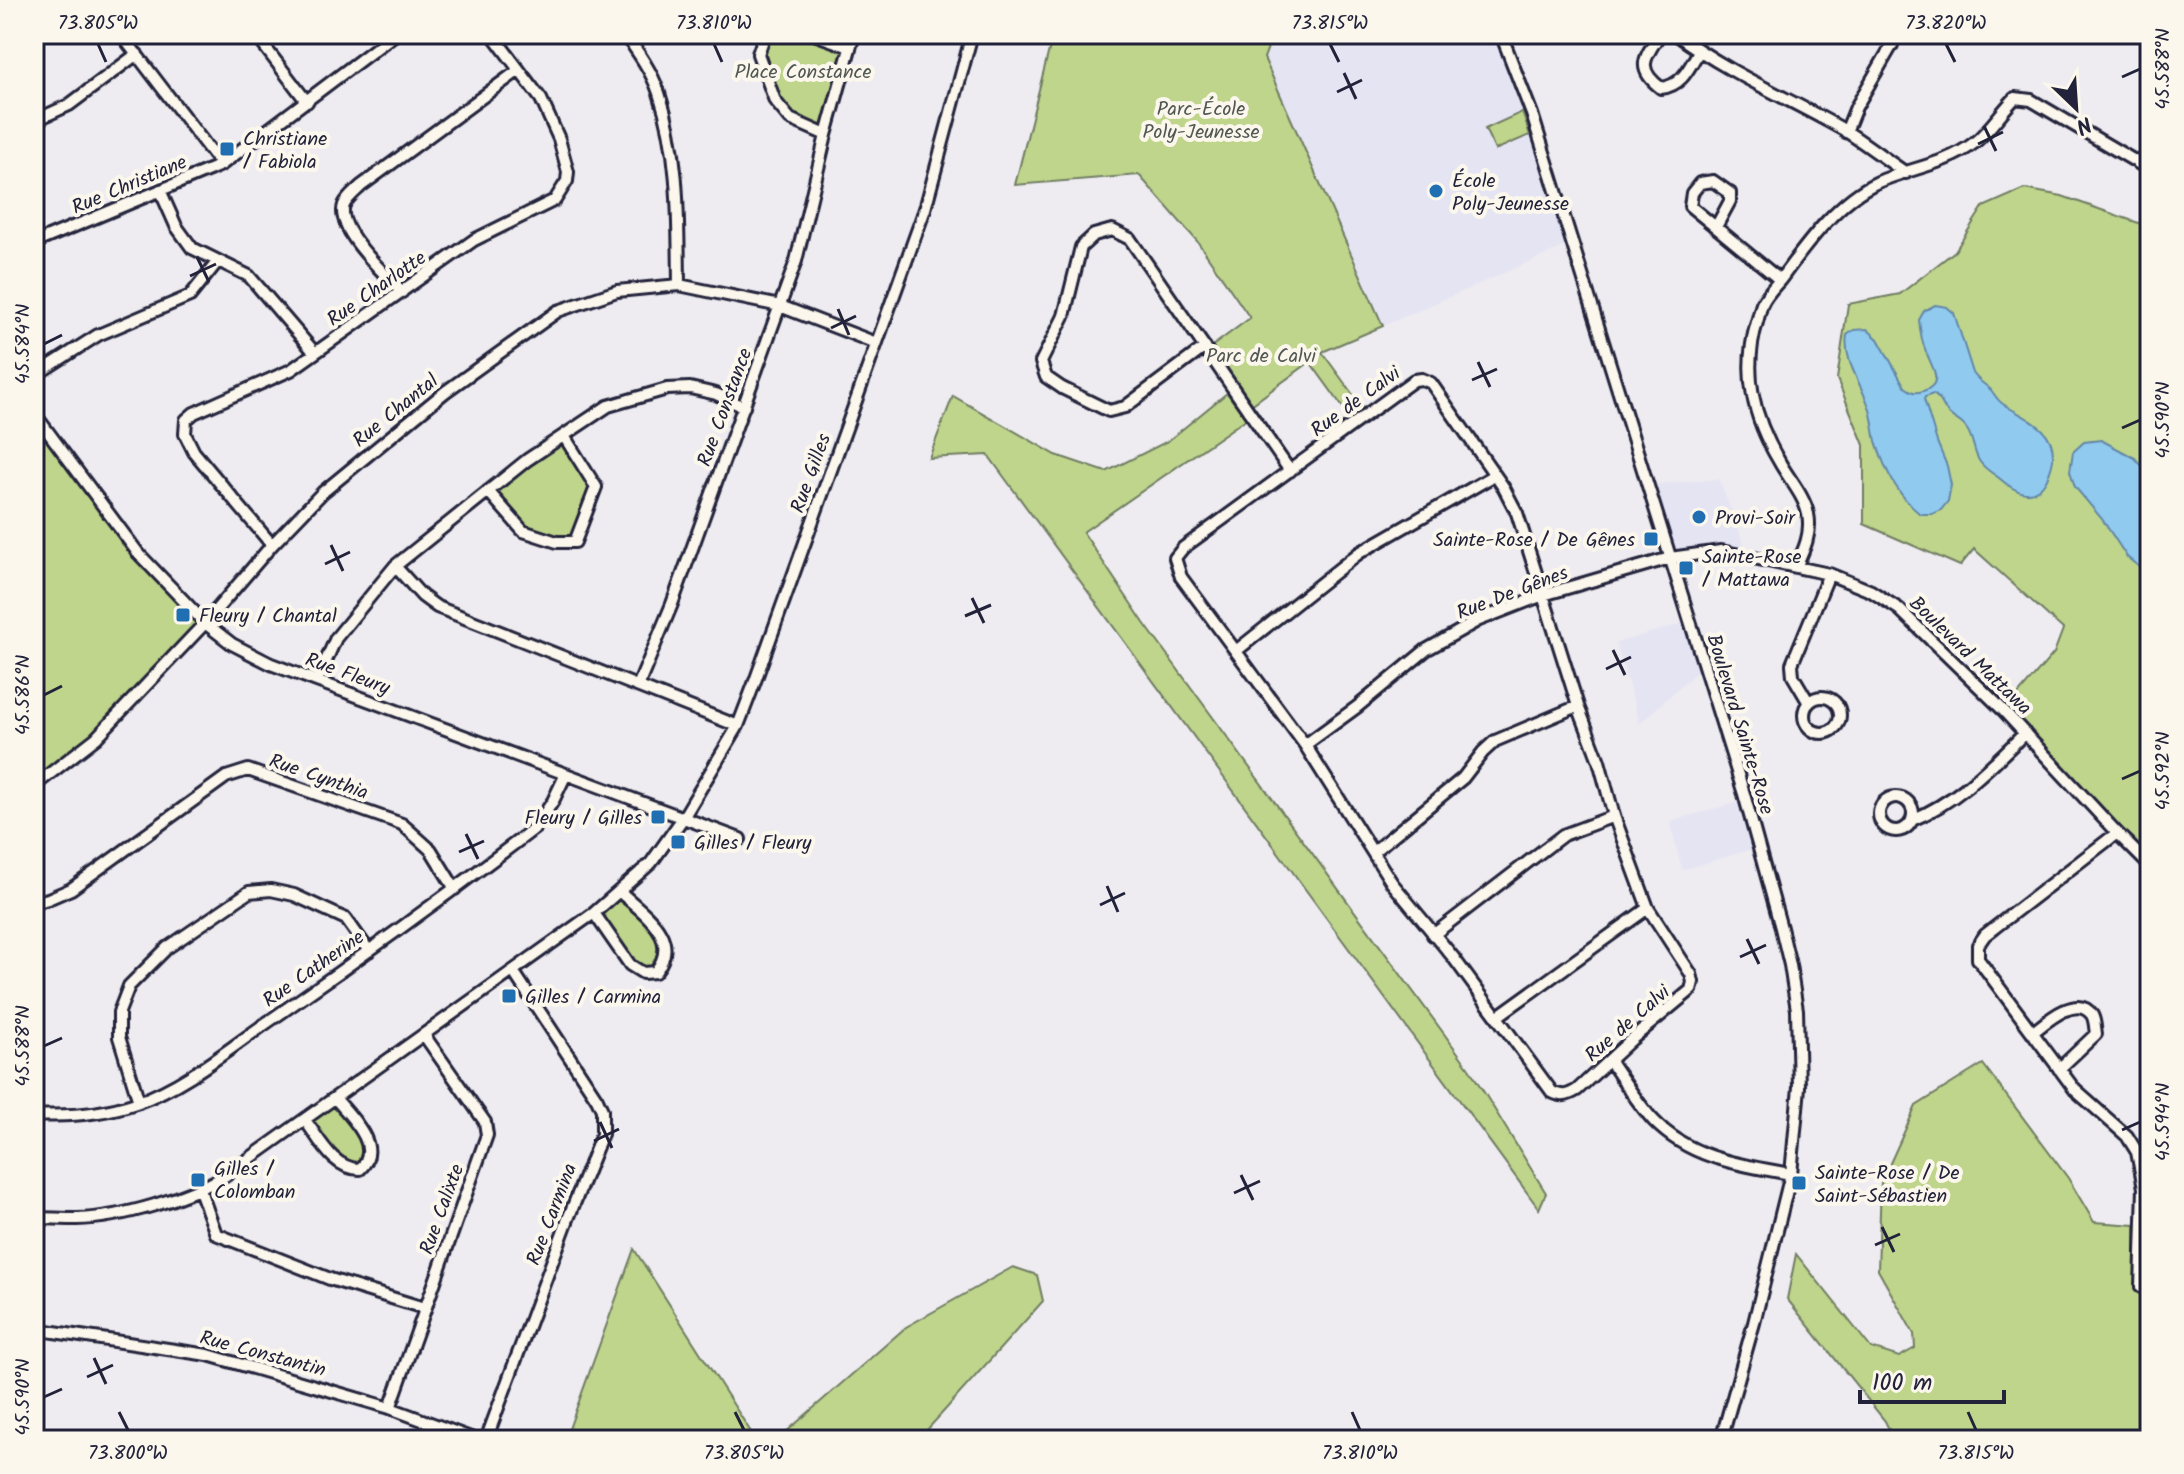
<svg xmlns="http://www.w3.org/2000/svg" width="2184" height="1474" viewBox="0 0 2184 1474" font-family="Kalam,sans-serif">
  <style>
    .built { fill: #e5e4f3 }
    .green { fill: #bed58b; stroke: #707c63; stroke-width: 2 }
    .water { fill: #90caef; stroke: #6487a7; stroke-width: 2 }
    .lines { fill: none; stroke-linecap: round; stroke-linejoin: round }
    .minor-casing { stroke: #22223b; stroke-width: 16 }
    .minor { stroke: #fbf7ec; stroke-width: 10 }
    .ticks { fill: none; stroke: #22223b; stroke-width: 3 }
    .poi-dot { fill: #1f6fb2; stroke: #fbf7ec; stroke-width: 3 }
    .labels { text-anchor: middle; stroke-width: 8; stroke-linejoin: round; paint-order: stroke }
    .park-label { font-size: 20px; fill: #515853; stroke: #fbf7ec }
    .poi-label { font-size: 20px; fill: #22223b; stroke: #fbf7ec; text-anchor: start }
    .street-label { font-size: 20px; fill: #22223b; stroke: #fbf7ec }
    .neatline { fill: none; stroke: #22223b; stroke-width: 3 }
    .ticks-label { font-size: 20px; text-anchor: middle; fill: #22223b }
  </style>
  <rect width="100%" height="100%" fill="#eeecf0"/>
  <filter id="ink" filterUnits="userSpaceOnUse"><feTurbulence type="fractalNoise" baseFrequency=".0125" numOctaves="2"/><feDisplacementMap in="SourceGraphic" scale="16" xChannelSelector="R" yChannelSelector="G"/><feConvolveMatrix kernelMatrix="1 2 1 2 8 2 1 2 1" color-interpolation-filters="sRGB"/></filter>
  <g filter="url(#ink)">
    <path class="built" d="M1273 34H1493L1516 87 1566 246 1383 326 1264 57Z
      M1719 479 1748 555 1721 551 1670 558 1648 485Z
      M1691 621 1705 664 1640 723 1616 643Z
      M1743 801 1756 848 1682 870 1670 821Z"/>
    <path class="green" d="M765 34H814L850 47 826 135 790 119 775 101 758 54Z
      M1053 34H1273L1264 58 1383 326 1322 352 1367 414 1355 424 1310 362 1247 408 1207 350 1250 318 1197 241 1139 175 1015 185Z
      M1522 112 1530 135 1495 150 1485 129Z
      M2024 189 2062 196 2150 227V866L2004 711 2054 653 2063 629 1974 549 1960 566 1864 524V445L1837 379 1848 304 1900 294 1955 251 1983 207Z
      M1227 393 1246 419 1083 532 1144 623 1469 1068 1546 1193 1539 1209 988 455 929 458 953 396 1056 455 1106 472 1168 441Z
      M34 412 88 487 205 623 96 738 34 786Z
      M564 436 596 487 575 542 523 531 488 491Z
      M619 891 656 925 663 962 643 973 594 913Z
      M1983 1064 2068 1178 2094 1222 2135 1225V1291L2150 1292V1440H1894L1885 1421 1787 1299 1796 1254 1871 1348 1899 1357 1915 1348 1914 1334 1878 1270 1881 1183 1916 1106Z
      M335 1098 362 1132 367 1163 349 1169 305 1120Z
      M634 1249 756 1440H565Z
      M1013 1267 1037 1275 1043 1301 918 1440H777L906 1327Z"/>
    <path class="water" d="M1935 305 1947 307 1954 313 1973 373C1978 381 1985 384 1991 390 1995 395 1997 400 2003 404 2025 419 2055 426 2053 459 2052 467 2049 475 2045 482 2031 503 2013 490 1999 478 1992 473 1985 469 1980 462 1973 452 1974 438 1966 428 1961 421 1953 419 1947 412 1942 405 1941 398 1933 394L1925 397 1924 399 1937 442 1947 466 1951 485 1948 501 1941 510 1932 514H1920C1898 496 1884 468 1876 441 1873 428 1873 416 1868 404 1860 382 1843 359 1847 335L1854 330 1867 329 1878 339 1905 387C1912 392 1915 394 1923 391 1945 384 1932 367 1926 352 1922 342 1920 330 1919 320L1924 311Z
      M2101 440 2135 458 2143 467 2150 471V576L2127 557 2102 519 2075 487 2070 471 2073 452 2084 442Z"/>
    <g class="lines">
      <defs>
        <path id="minor" d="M121 34 221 165
          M255 34 307 102
          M625 34C638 52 652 72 659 93 680 155 678 221 679 285
          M765 34 758 54 775 101 790 119 826 135
          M814 34 850 47
          M1501 34 1532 114 1744 794 1781 928 1790 965 1797 1010 1799 1087 1791 1174 1754 1323 1721 1440
          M1660 34C1646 56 1634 68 1661 88 1682 86 1689 68 1699 51
          M1676 34C1728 73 1788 98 1844 130 1865 143 1885 159 1906 173
          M34 121 69 105 137 54
          M1846 132 1856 107 1892 45 1889 34
          M160 190 176 226 192 248 249 276 315 353
          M1716 227 1730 201V193L1713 181 1700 183 1692 193 1690 206 1780 280
          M34 243 221 165 395 34
          M402 292C386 275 335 229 344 205 347 198 355 192 361 186L519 70
          M1205 347 1125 407 1109 411 1062 388 1046 377 1041 362 1064 316 1081 247 1094 235 1112 230 1130 239 1290 471
          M34 376 98 335 190 296 218 261
          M1422 379 1431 383 1504 488 1517 513 1578 706 1599 761 1614 816 1648 908 1691 974 1693 982 1691 990 1632 1039 1577 1090C1567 1096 1562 1097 1552 1092L1453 957 1392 883 1305 745 1181 577 1175 558 1183 548 1414 380Z
          M34 413 138 553 205 623 232 644 271 664 740 839
          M488 491 523 531 557 542H575L596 487 564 436
          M272 545 194 452 185 434 186 420 194 413 291 370 474 240 555 200 567 181 568 172 559 139 541 99 492 34
          M395 566 422 596 437 607 738 726
          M1796 567C1804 550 1812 533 1808 514 1804 495 1788 478 1779 461 1753 417 1742 372 1757 322 1759 316 1760 309 1762 304 1766 295 1774 287 1780 280 1806 245 1838 200 1878 182 1910 168 1946 165 1974 143 1989 131 2001 112 2015 98L2031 100 2150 170
          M1236 651 1359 553 1495 475
          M317 681 336 638 395 566 527 460 608 406 667 389 690 388 716 394 744 407
          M638 686 672 604 796 261 826 135 854 34
          M1804 715a18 18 0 1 1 36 0a18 18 0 1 1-36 0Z
          M1809 703 1793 676 1792 664 1829 574
          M1305 745 1357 707 1426 650 1479 620 1543 595 1670 558 1721 551 1829 574 1871 591 1899 609 2004 711 2117 833 2150 866
          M34 786 96 738 205 623 272 545 323 492 445 392 558 311 617 291 679 285 780 306 876 343
          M1879 814a17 17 0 1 1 34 0a17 17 0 1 1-34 0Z
          M1912 820C1958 801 1990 767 2025 733
          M2117 833 1985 935 1978 945V959L2075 1090 2127 1136 2137 1152 2144 1188 2141 1287
          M1373 852 1463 778 1483 752 1495 741 1578 706
          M34 903 48 899 71 889 226 777 248 770 402 824 431 850 455 889
          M594 913 630 965 643 973 655 972C683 938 643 913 619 891
          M1433 935 1563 835 1614 816
          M1498 1016 1648 908
          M2032 1033C2045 1023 2077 993 2092 1015 2095 1020 2095 1028 2096 1034L2059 1069
          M1610 1061C1624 1081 1638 1104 1654 1121 1691 1159 1741 1165 1791 1174
          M139 1102 119 1037V1012L129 986 167 948 249 892 271 890 294 895 346 919 369 951
          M34 1115C69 1117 103 1114 136 1103 187 1085 231 1047 275 1017 363 956 450 893 535 828L553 801 566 774
          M305 1120C320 1140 333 1169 360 1169 384 1147 350 1116 335 1098
          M200 1190 216 1234 330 1279 424 1308
          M34 1218C48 1218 63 1219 77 1219 123 1218 186 1198 225 1176L594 913 651 863 683 818 738 726 754 684 925 209 972 34
          M34 1329 208 1355 390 1408 476 1440
          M390 1408 487 1135 485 1122 424 1035
          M486 1440 568 1219 602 1134V1110L597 1099 513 971"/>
      </defs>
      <use href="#minor" class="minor-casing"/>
      <use href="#minor" class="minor"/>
    </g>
  </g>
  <path class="ticks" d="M98 44 106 62M714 44 722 62M1330 44 1339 62M1946 44 1955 62M1344 73 1356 99M2122 77 2140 69M1337 92 1362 80M1984 126 1996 151M1978 144 2003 132M197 257 209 282M190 276 216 264M838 309 849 335M831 328 856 316M44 344 62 335M1478 362 1490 387M1472 380 1497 369M2122 428 2140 420M331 545 343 571M325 564 350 552M972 598 984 623M965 616 991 605M1613 650 1625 675M1606 669 1631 657M44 695 62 686M2122 779 2140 771M466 834 478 859M459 852 484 841M1107 886 1118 912M1100 905 1125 893M1747 939 1759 964M1740 957 1766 945M44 1046 62 1038M600 1122 612 1148M2122 1130 2140 1122M594 1141 619 1129M1241 1175 1253 1200M1234 1193 1260 1181M1882 1227 1894 1252M1875 1245 1900 1234M94 1358 106 1384M87 1377 113 1365M44 1397 62 1389M119 1412 128 1430M735 1412 744 1430M1352 1412 1360 1430M1968 1412 1976 1430"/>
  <g class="poi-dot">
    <rect x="219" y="141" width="16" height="16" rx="4"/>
    <circle cx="1436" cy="191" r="8"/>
    <circle cx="1699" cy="517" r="8"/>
    <rect x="1643" y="531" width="16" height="16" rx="4"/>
    <rect x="1678" y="560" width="16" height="16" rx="4"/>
    <rect x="175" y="607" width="16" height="16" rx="4"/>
    <rect x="650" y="809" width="16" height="16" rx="4"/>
    <rect x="670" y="834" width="16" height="16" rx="4"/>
    <rect x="501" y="988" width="16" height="16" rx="4"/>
    <rect x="190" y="1172" width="16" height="16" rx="4"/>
    <rect x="1791" y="1175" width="16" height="16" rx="4"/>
  </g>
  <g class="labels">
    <g class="park-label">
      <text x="803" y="78">Place Constance</text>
      <text x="1201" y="115">Parc-École<tspan x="1201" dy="23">Poly-Jeunesse</tspan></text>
      <text x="1261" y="362">Parc de Calvi</text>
    </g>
    <g class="poi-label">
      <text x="243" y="145">Christiane<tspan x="243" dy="23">/ Fabiola</tspan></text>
      <text x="1452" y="187">École<tspan x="1452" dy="23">Poly-Jeunesse</tspan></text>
      <text x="1715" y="524">Provi-Soir</text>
      <text x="1635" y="546" text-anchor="end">Sainte-Rose / De Gênes</text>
      <text x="1702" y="563">Sainte-Rose<tspan x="1702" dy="23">/ Mattawa</tspan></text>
      <text x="199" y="622">Fleury / Chantal</text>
      <text x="642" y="824" text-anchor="end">Fleury / Gilles</text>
      <text x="694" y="849">Gilles / Fleury</text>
      <text x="525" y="1003">Gilles / Carmina</text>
      <text x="214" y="1175">Gilles /<tspan x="214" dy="23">Colomban</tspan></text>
      <text x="1815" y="1179">Sainte-Rose / De<tspan x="1815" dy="23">Saint-Sébastien</tspan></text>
    </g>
    <g class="street-label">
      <text transform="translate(129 184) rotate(-23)" y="7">Rue Christiane</text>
      <text transform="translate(376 288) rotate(-35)" y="7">Rue Charlotte</text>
      <text transform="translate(1355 401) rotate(-36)" y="7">Rue de Calvi</text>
      <text transform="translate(724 407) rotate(-70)" y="7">Rue Constance</text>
      <text transform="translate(395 410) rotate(-39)" y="7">Rue Chantal</text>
      <text transform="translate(810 473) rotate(-70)" y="7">Rue Gilles</text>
      <text transform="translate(1512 592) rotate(-21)" y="7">Rue De Gênes</text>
      <text transform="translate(1971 655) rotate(44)" y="7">Boulevard Mattawa</text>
      <text transform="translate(348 673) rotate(20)" y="7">Rue Fleury</text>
      <text transform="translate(1741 724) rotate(73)" y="7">Boulevard Sainte-Rose</text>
      <text transform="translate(319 776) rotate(19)" y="7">Rue Cynthia</text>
      <text transform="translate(313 968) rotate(-35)" y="7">Rue Catherine</text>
      <text transform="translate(1627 1023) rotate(-41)" y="7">Rue de Calvi</text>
      <text transform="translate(441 1209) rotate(-70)" y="7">Rue Calixte</text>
      <text transform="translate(551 1214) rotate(-69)" y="7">Rue Carmina</text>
      <text transform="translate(263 1353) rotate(15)" y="7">Rue Constantin</text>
    </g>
  </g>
  <rect width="2184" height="1474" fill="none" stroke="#fbf7ec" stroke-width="88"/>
  <g transform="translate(2076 108) rotate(155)" stroke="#fbf7ec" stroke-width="6" paint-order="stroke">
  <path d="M0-6L14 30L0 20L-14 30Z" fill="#22223b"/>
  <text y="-12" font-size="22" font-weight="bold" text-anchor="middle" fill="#22223b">N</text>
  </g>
  <path d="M1860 1390v12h144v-12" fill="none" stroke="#22223b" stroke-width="4"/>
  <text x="1872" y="1390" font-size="24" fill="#22223b" stroke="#fbf7ec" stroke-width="6" paint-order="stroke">100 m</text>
  <rect x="44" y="44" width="2096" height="1386" class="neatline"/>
  <g class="ticks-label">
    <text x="98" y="29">73.805°W</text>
    <text x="714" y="29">73.810°W</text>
    <text x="1330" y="29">73.815°W</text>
    <text x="1946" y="29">73.820°W</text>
    <text transform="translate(2162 69) rotate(-90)" y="7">45.588°N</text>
    <text transform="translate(22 344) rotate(-90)" y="7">45.584°N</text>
    <text transform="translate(2162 420) rotate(-90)" y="7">45.590°N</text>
    <text transform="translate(22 695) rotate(-90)" y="7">45.586°N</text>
    <text transform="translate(2162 771) rotate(-90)" y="7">45.592°N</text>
    <text transform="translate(22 1046) rotate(-90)" y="7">45.588°N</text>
    <text transform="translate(2162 1122) rotate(-90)" y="7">45.594°N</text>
    <text transform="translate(22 1397) rotate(-90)" y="7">45.590°N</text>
    <text x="128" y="1459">73.800°W</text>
    <text x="744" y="1459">73.805°W</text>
    <text x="1360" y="1459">73.810°W</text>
    <text x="1976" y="1459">73.815°W</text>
  </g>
</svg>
